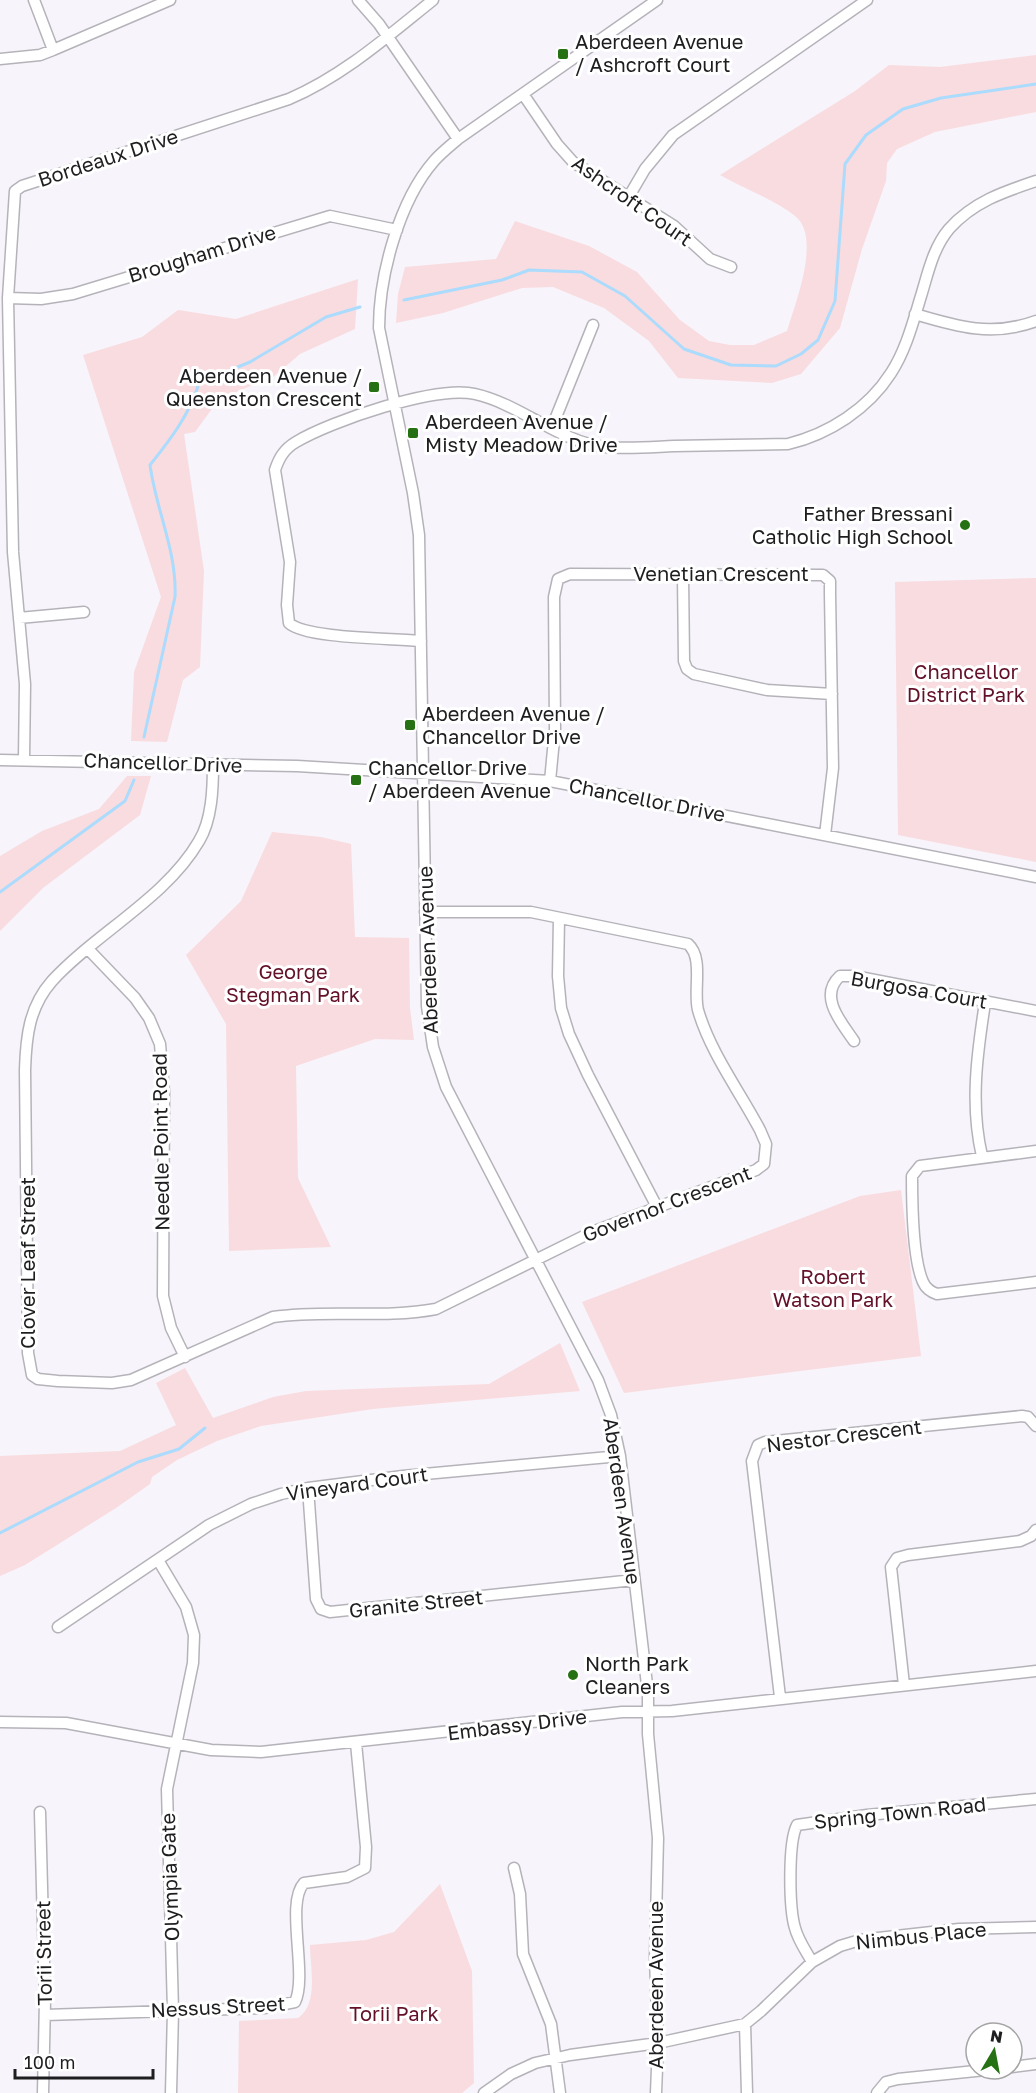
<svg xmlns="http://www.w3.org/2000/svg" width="1036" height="2093" viewBox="0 0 1036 2093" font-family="'Golos Text',sans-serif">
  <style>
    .green { fill: #f9dcdf }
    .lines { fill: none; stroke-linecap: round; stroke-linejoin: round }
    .stream { stroke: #abdbfd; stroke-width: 3 }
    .minor-casing { stroke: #b5b3b9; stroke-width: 13 }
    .minor { stroke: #fff; stroke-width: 10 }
    .poi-dot { fill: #267114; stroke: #fff; stroke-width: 2 }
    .labels { text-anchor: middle; stroke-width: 6; stroke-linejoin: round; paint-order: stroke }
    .poi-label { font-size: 20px; fill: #1e1d20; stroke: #fff; text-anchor: start }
    .street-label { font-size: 20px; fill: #1e1d20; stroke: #fff }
    .park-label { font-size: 20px; fill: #631028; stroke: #fff }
  </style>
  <rect width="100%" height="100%" fill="#f7f4fb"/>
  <path class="green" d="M1036 55V112L935 132 897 149 887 163 886 181 862 249 840 328 801 374 772 383 678 378 649 341 604 308 553 287 522 288 443 313 396 323 398 294 405 267 496 259 515 221 589 246 637 272 680 320 709 341 730 345H754L787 331C795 304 822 237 795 216 775 200 743 188 720 175L855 91 889 65 940 67Z
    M358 279 355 329 300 354 272 378 238 391 214 406 195 432 184 434 204 571 200 667 183 680 167 742 131 741 134 672 161 597 83 355 142 337 178 310 236 319Z
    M1036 578V862L898 835 895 582Z
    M127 776H151L140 815 43 888 0 931V856L42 831 99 809Z
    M272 832 321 837 351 844 355 937 409 938 410 1008 414 1040 375 1039 296 1066 298 1178 331 1247 229 1251 226 1024 186 955 241 901Z
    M901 1190 921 1356 624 1393 582 1302 860 1196Z
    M560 1343 580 1391 373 1409 261 1426 217 1441 177 1460 152 1477 150 1484 116 1508 25 1565 0 1576V1456L120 1451 176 1425 156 1383 185 1368 213 1418 273 1397 306 1391 489 1384Z
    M440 1884 472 1971 474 2083 462 2093H238L239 2021 298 2018C319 2004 310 1967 310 1945L366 1940 394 1932Z"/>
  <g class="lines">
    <path class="stream" d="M404 300 502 280 529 270 582 272 625 296 684 349 731 365 776 366 801 354 818 340 835 301 845 164 866 135 903 109 941 98 1036 84
      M144 737 175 597C177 551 156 510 150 465 170 440 190 414 199 383L250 362 326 317 360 307
      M0 892 125 801 134 780
      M0 1533 138 1462 179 1449 205 1428"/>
    <defs>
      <path id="minor" d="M34 0 53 50
        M358 0 379 24 458 139
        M0 59 40 55 53 50 170 0
        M523 94 557 144 573 162 674 226 710 259 731 267
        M628 198 645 169 673 135 867 0
        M8 298 41 299 73 294 330 216 397 230
        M915 314C958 327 993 337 1036 321
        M552 427 593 325
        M683 576 684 661 687 669 694 674 767 690 832 694
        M19 618 84 612
        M421 641C394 638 306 639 289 623L287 605 290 562 275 470C279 458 284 449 296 442 331 421 436 385 475 394 520 404 559 442 605 447 628 449 651 447 674 446 712 445 750 445 788 444 829 434 868 409 891 373 906 350 913 322 921 296 928 273 933 248 949 229 973 202 1003 192 1036 181
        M24 759 25 684 13 552 8 298 15 191 22 186 289 99C343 76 388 36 433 0
        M0 760 297 766 550 781 1036 877
        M213 764C213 788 212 820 199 841 166 898 96 933 52 981 29 1007 26 1037 25 1070L28 1353 32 1375 38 1379 58 1381 112 1383 131 1380 273 1317C327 1309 382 1319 436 1309L592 1232 756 1170 764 1164 766 1144 760 1130C740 1092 710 1052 698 1010 693 990 704 958 688 944L531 912H425
        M550 781 555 729 554 597 558 579 570 574 823 575 830 581V594L833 768 825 835
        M559 918 558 976 561 1008 569 1034 588 1075 657 1207
        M88 949 135 998 149 1018 160 1044 164 1092 163 1296 171 1328 185 1357
        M854 1041C841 1022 818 996 840 976H854L1036 1011
        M1036 1151 920 1166 912 1176C912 1202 913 1260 923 1282 926 1289 931 1292 937 1294L1036 1282
        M982 1156C970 1105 977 1054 985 1003
        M308 1488 316 1599 321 1609 330 1612 634 1580
        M158 1560 186 1607 194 1635 193 1663 167 1789 173 2011 171 2093
        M58 1627 209 1525 251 1504 281 1494 308 1488 403 1476 620 1456
        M904 1685 891 1567 897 1558 908 1555 1020 1541 1031 1536 1036 1530
        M780 1697 752 1461 758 1445 765 1442 1022 1416 1028 1417 1036 1426
        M0 1722 66 1723 211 1750 261 1752 622 1712 672 1711 1036 1671
        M40 1812 45 2000 43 2093
        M514 1868 520 1894 523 1954 551 2024 560 2093
        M812 1962C806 1951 798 1940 795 1928 789 1908 788 1842 797 1825L867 1815 1036 1799
        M45 2015 264 2008 295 2002C308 1975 285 1903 304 1883L347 1877 365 1868 366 1847 356 1743
        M745 2024 747 2093
        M1012 2067 1036 2064
        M484 2093 511 2074 535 2063 570 2055 658 2043 745 2024 761 2011 812 1962 840 1946 860 1940 959 1929 1036 1927
        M656 2093 658 2043 655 1958 658 1838 648 1734V1693L620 1456 611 1415 598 1380 446 1087 433 1047 427 1006 419 535 413 493 379 328C379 276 399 201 434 161 441 153 450 146 458 139L657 0
        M877 2093 886 2082 898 2079 995 2069"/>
    </defs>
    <use href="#minor" class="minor-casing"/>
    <use href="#minor" class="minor"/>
  </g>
  <g class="poi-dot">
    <rect x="557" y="48" width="12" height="12" rx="3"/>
    <rect x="368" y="381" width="12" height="12" rx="3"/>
    <rect x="407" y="427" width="12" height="12" rx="3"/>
    <circle cx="965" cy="525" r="6"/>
    <rect x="404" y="719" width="12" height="12" rx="3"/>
    <rect x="350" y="774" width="12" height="12" rx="3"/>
    <circle cx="573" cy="1675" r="6"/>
  </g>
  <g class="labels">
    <g class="poi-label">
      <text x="575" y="49">Aberdeen Avenue<tspan x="575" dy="23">/ Ashcroft Court</tspan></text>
      <text x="362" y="383" text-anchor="end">Aberdeen Avenue /<tspan x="362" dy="23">Queenston Crescent</tspan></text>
      <text x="425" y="429">Aberdeen Avenue /<tspan x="425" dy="23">Misty Meadow Drive</tspan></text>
      <text x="953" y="521" text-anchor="end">Father Bressani<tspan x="953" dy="23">Catholic High School</tspan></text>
      <text x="422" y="721">Aberdeen Avenue /<tspan x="422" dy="23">Chancellor Drive</tspan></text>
      <text x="368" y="775">Chancellor Drive<tspan x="368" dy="23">/ Aberdeen Avenue</tspan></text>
      <text x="585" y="1671">North Park<tspan x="585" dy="23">Cleaners</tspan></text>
    </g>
    <g class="street-label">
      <text transform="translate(108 158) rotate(-18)" y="7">Bordeaux Drive</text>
      <text transform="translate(632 201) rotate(35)" y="7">Ashcroft Court</text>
      <text transform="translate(202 254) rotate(-17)" y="7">Brougham Drive</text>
      <text x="721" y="581">Venetian Crescent</text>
      <text transform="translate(163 763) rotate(2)" y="7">Chancellor Drive</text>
      <text transform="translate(647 800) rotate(11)" y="7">Chancellor Drive</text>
      <text transform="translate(428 950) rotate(-92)" y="7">Aberdeen Avenue</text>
      <text transform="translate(919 990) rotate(10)" y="7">Burgosa Court</text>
      <text transform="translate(161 1142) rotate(-91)" y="7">Needle Point Road</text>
      <text transform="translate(667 1204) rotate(-21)" y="7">Governor Crescent</text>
      <text transform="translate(28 1263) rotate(-90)" y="7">Clover Leaf Street</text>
      <text transform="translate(844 1436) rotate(-7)" y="7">Nestor Crescent</text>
      <text transform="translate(357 1484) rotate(-8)" y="7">Vineyard Court</text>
      <text transform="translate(622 1501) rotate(82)" y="7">Aberdeen Avenue</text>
      <text transform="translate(416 1604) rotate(-6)" y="7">Granite Street</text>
      <text transform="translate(517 1725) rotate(-7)" y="7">Embassy Drive</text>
      <text transform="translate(900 1813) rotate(-6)" y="7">Spring Town Road</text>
      <text transform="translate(170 1877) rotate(-92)" y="7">Olympia Gate</text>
      <text transform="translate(921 1936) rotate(-6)" y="7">Nimbus Place</text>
      <text transform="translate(44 1953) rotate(-91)" y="7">Torii Street</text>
      <text transform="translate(656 1985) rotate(-90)" y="7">Aberdeen Avenue</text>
      <text transform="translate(218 2007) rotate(-3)" y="7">Nessus Street</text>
    </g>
    <g class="park-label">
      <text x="966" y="679">Chancellor<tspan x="966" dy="23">District Park</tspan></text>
      <text x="293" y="979">George<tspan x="293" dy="23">Stegman Park</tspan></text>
      <text x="833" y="1284">Robert<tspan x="833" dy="23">Watson Park</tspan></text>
      <text x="394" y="2021">Torii Park</text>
    </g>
  </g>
  <g transform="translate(994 2051) rotate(10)"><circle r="28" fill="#ffffff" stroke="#a5a5a6" stroke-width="1.5"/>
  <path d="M0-4.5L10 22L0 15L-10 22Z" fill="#267114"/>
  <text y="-9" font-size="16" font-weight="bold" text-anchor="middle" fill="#1e1d20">N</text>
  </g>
  <path d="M15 2069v9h138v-9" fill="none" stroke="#1e1d20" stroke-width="3"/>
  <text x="24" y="2069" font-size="18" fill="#1e1d20" stroke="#ffffff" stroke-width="4.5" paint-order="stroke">100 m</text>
</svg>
